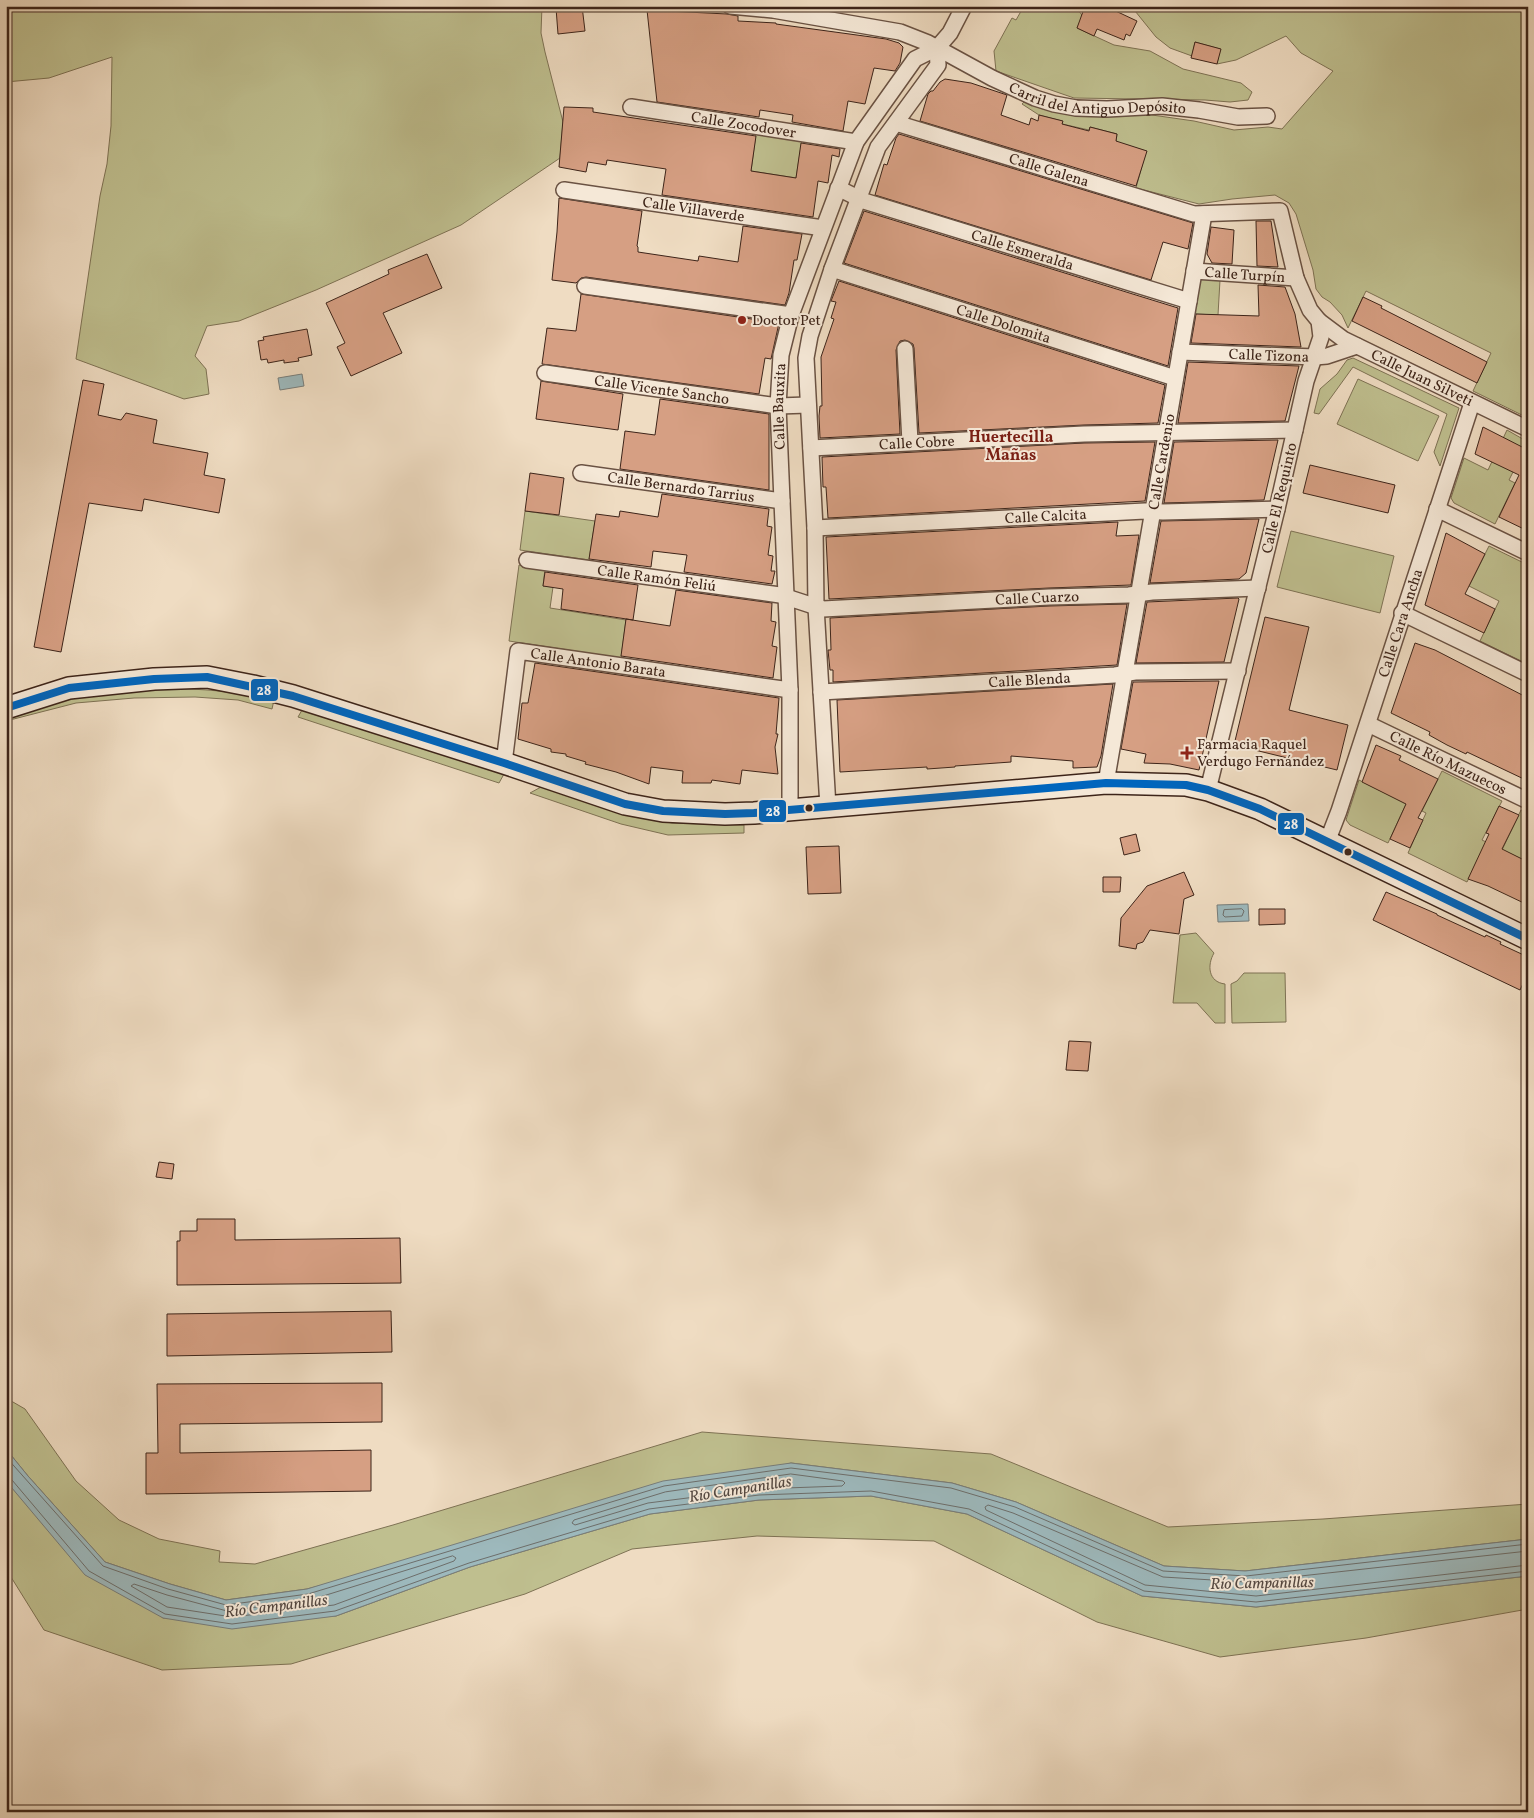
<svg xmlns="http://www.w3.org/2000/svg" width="1534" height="1818" viewBox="0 0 1534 1818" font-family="Vollkorn,serif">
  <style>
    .green { fill: #bfbf8f; stroke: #7e7254 }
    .water { fill: #9db9bd; stroke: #777d7b }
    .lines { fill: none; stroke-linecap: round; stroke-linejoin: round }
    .shore { stroke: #6d6e6b; stroke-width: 1 }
    .building { fill: #d69f83; stroke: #3d2419 }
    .street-casing { stroke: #6a5243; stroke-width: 18 }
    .secondary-casing { stroke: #3d2419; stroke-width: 24 }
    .street { stroke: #f5e8d7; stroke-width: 15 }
    .secondary { stroke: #f5e8d7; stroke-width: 21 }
    .bus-1-casing { stroke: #f5e8d7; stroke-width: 11 }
    .bus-1 { stroke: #0065bd; stroke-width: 8 }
    .poi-dot { fill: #8f2418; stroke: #f5e8d7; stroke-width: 2 }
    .bus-dot { fill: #3d2419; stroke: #f5e8d7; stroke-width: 2 }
    .labels { text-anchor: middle; stroke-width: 4; stroke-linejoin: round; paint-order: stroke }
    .street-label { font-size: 15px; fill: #3d2419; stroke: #f5e8d7 }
    .poi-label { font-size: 15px; fill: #3d2419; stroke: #f5e8d7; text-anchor: start }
    .neighbourhood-label { font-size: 16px; font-weight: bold; fill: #7a1f14; stroke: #f5e8d7 }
    .water-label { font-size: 16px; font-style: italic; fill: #554942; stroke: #f5e8d7 }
    .line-badge { stroke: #f5e8d7; stroke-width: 2 }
    .badge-label { font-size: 14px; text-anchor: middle; font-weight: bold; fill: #fff }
  </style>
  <rect width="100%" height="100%" fill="#efdcc2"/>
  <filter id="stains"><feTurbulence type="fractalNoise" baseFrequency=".004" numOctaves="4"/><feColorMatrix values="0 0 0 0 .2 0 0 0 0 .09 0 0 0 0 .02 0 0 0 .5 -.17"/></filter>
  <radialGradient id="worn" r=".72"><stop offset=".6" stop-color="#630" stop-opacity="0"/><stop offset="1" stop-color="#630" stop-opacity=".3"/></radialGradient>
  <path class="green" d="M6 6H542L541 33 545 52 563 122 560 158 461 225 316 290 239 321 207 326 195 356 206 369 209 394 184 399 76 359 100 196 107 164 111 126 112 57 49 78 6 82Z
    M1024 6H1074L1083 16 1077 28 1114 45 1150 51 1183 69 1241 83 1252 92 1248 100 1230 102 1205 100 1074 98 996 71 994 51 1012 18 1016 20Z
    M1131 6H1528V418L1473 391 1491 353 1366 291 1348 328 1342 315 1330 302 1322 297 1316 289 1313 270 1296 214 1289 203 1275 195 1232 199 1199 204 1136 188 1146 151 1116 142 1117 134 1090 127 1089 130 1062 124V121L1039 115 1022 104 1024 102 1043 109 1075 116 1145 114 1194 121 1234 130 1268 127 1282 129 1333 71 1301 53 1286 36 1236 60 1217 64 1220 49 1195 42 1192 56 1170 48 1156 37Z
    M756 133 802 140 796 178 751 171Z
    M1200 278 1220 280 1218 315 1194 314Z
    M1353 358 1459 408 1440 466 1434 452 1447 414 1353 367 1319 414 1314 413 1320 389 1337 374 1347 360Z
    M1358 379 1439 416 1418 461 1337 424Z
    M1507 430 1528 442 1509 480 1515 483 1495 524 1454 503 1451 498 1464 458 1488 470Z
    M525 511 595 521 589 560 520 550Z
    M1291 531 1394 556 1380 613 1277 587Z
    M1489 546 1528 565V652L1523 662 1480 641 1499 601 1469 586Z
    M519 565 545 569 543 586 553 587 550 608 626 620 621 658 509 641Z
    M163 688C201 689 237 691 274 700L272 709 238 700 195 697 134 698 76 703 6 721V716L32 708 76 698Z
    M302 710 504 774 499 783 298 717Z
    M1442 771 1502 801 1482 840 1486 842 1467 882 1408 853 1426 813 1422 811Z
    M1359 780 1406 804 1388 843 1350 825 1346 820Z
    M541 787 624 814 672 823 744 825V833L668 835 621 824 530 793Z
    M1521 810 1528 813V847L1522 859 1502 850Z
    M1196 933 1214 953C1207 965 1208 982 1225 984V1023H1215L1197 1003H1173L1180 935Z
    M1244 973H1285L1286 1022 1232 1023 1231 984 1237 981Z
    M6 1398 25 1409 76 1481 119 1520 159 1539 220 1551 219 1562 255 1564 393 1525 702 1432 991 1454 1168 1527 1323 1519 1528 1504V1539L1245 1571 1164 1566 1016 1502 952 1483 791 1463 307 1589 226 1600 170 1584 105 1562 28 1476 6 1449Z
    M6 1481 33 1511 163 1618 336 1616 470 1567 650 1514 759 1500 871 1496 967 1514 1142 1596 1256 1607 1528 1576V1609L1366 1638 1220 1657 1097 1622 934 1541 757 1536 632 1549 525 1594 291 1664 162 1670 44 1630 6 1569Z"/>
  <path class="water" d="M302 374 304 386 280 390 278 378Z
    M1248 904 1249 921 1218 922 1217 905Z
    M6 1449 28 1476 105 1562 170 1584 226 1600 307 1589 663 1481 791 1463 952 1483 1016 1502 1164 1566 1245 1571 1528 1539V1576L1256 1607 1142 1596 967 1514 871 1496 759 1500 650 1514 470 1567 336 1616 232 1629 163 1618 85 1575 6 1481Z"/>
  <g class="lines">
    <path class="shore" d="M1242 909 1244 911 1242 916 1225 917 1223 915 1224 910Z
      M6 1457 103 1566 168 1589 226 1605 308 1594 664 1486 791 1468 951 1488 1015 1507 1163 1571 1246 1576 1528 1544
      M791 1474 843 1481 845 1483 842 1486 758 1489 648 1503 575 1525 572 1523 574 1520 665 1492Z
      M6 1478 12 1480 89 1571 165 1614 232 1624 335 1611 469 1563 649 1509 759 1495 871 1491 969 1509 1144 1591 1256 1602 1528 1571
      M1528 1551 1246 1582 1163 1577 1013 1513 988 1505 985 1507 986 1510 1145 1585 1256 1596 1528 1565
      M453 1556 456 1558 454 1561 334 1605 232 1617 167 1607 131 1586 134 1584 167 1595 227 1611 310 1600Z"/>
  </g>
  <path class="building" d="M582 6 585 31 558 34 556 8Z
    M1085 6H1105L1137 21 1130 36 1126 34 1124 40 1097 29 1094 36 1077 28Z
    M647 10 727 14 738 16V21L776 23V24L886 39 899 43 903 47 900 63 895 71 874 68 865 104 848 101 843 131 792 122 793 115 760 110 759 117 657 102Z
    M1195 42 1221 49 1217 64 1191 58Z
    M945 79 971 83 1007 95 1001 115 1029 125 1031 118 1038 121 1039 115 1063 121 1062 124 1089 131 1090 127 1117 134 1116 141 1147 151 1136 186 920 121 928 94 931 91H933L940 82Z
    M564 107 593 108V112L756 136 751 171 796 178 801 143 840 149 839 157 832 155 828 183 818 181 813 217 662 195 666 169 607 160 606 165 588 162 586 172 559 167Z
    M899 134 1193 223 1188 249 1163 242 1151 280 875 195 884 164 887 165 896 138Z
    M559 198 642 211 637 246 638 247V252L698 261 699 256 738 262 743 226 802 234 797 260H794L789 293 785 305 586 277 581 278 576 283 552 280 557 232Z
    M864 211 1178 308 1168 366 844 263Z
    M1256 221H1271L1278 267 1257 266Z
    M1211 227 1234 230 1232 264 1212 263 1207 254Z
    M427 254 442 288 383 313 402 353 351 376 337 347 345 343 326 303 389 274 388 270Z
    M839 281 1165 385 1158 423 1084 425 919 433 914 348 913 344 905 340 900 341 896 350 900 434 820 438 819 416 820 406H822L821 357 834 319 831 318 836 302 831 301Z
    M1258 285 1285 287 1295 314 1301 347 1191 343 1196 314 1259 316Z
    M581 294 779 323 771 359 765 358 759 394 542 364 547 328 576 331Z
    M1363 297 1382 306 1381 308 1487 362 1477 383 1352 321Z
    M307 329 312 355 298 358 299 361 284 363V360L268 363 267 359 261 360 258 341 264 340 263 337Z
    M1188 362 1299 366 1285 421 1178 423Z
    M83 380 104 384 98 415 121 420 126 413 157 420 153 443 208 453 204 475 225 479 219 513 144 499 142 511 89 503 61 652 34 647Z
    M541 381 623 394 618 430 536 419Z
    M660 399 769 414V490L620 469 625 431 655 435Z
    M1483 427 1528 450V531L1499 517 1519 475 1475 454Z
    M1278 440 1264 500 1164 503 1174 442Z
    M1155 442 1145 501 828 518 826 487H823L822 457 1084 443Z
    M1310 465 1395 485 1388 513 1303 493Z
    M530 473 564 478 559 515 525 511Z
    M662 494 769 509 767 526 772 527 768 555 773 556 771 571H775L772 584 684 572 687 555 653 551 651 567 589 559 596 514 619 517 620 511 658 517Z
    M1259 519 1246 573 1239 579 1150 583 1161 521Z
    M1118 522 1116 536 1139 535 1131 585 1049 588 829 599 826 537Z
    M1446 533 1485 554 1465 594 1495 609 1484 633 1425 605Z
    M545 572 638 585 633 620 561 609 563 589 543 586Z
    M676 590 772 603 771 621 776 622 772 646 777 647 773 678 621 656 626 619 670 626Z
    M1238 598 1239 599 1224 662 1136 663 1147 602Z
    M1127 604 1117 665 833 682V670H830L828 650H831L830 618 1049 606Z
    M1265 617 1309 627 1289 710 1348 725 1337 770 1234 745Z
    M1415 643 1435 650 1528 698V781L1467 752 1466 754 1447 745 1429 735 1430 732 1391 713Z
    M535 663 779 698 776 734H778L775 747 778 774 742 770 740 784 712 780 711 783H682L683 771 651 767 649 784 616 772 585 764 586 762 566 756V754L551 752V749L518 739 522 703H528Z
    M1219 681 1199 770 1170 764 1144 763 1146 754 1121 749 1133 682Z
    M1113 684 1101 756 1097 767 1073 768V761L1011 756V762L955 766V767L927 769V767L840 772 837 700Z
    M1376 745 1401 756 1399 760 1438 779 1418 818 1423 820 1410 848 1390 839 1406 804 1362 782Z
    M1499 806 1519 815 1502 849 1528 862V905L1488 886 1468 879 1489 834 1486 833Z
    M1136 834 1140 851 1124 855 1120 838Z
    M839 846 841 893 808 894 806 847Z
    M1184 872 1194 895 1184 899 1179 934 1150 930 1143 942 1137 944 1136 949 1119 946 1121 918 1147 886Z
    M1103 877H1121L1120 892H1103Z
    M1386 892 1437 914V915L1485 937 1486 935 1501 942 1500 944 1528 957V973L1520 990 1373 920Z
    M1259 909H1285V924L1259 925Z
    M1069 1041 1091 1042 1088 1071 1066 1070Z
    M159 1162 174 1164 172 1179 156 1177Z
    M197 1219H235V1240L400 1238 401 1283 177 1285V1241H180V1231H197Z
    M391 1311 392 1352 167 1356V1314Z
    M382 1383V1422L180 1424V1453L371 1450V1491L146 1494V1453H158L157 1384Z"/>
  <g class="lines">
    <defs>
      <g id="street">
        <path id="s1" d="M730 6 773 10 900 32 928 43 992 78 1035 98 1054 104 1076 108 1107 109 1162 106 1199 110 1238 117 1267 116"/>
        <path id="s2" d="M631 107 856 142"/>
        <path id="s3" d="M896 123 1194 214 1280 211 1296 278 1310 310 1319 321 1321 337 1306 381 1299 412 1277 509 1208 790"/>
        <path id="s4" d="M838 188 864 201 1189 301"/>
        <path id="s5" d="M564 190 823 228"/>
        <path id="s6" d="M832 269 1175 378"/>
        <path id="s7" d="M1194 271 1296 278"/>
        <path d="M585 286 791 315"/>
        <path id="s8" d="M1319 321 1343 339 1528 429"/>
        <path d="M905 349 910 442"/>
        <path id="s9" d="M1180 352 1315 357 1327 356 1357 346"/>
        <path id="s10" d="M545 373 778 406 808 405"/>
        <path id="s11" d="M811 448 1084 434 1295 430"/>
        <path id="s12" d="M581 473 782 501"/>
        <path d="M1437 509 1528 553"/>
        <path id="s13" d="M815 528 1145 511 1163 512 1277 509"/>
        <path id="s14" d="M527 560 780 595 823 609 1049 597 1129 595 1152 592 1258 588"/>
        <path d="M1402 613 1528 674"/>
        <path id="s15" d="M821 692 1115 675 1135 672 1238 671"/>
        <path id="s16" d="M1368 724 1528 801"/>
        <path id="s17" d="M504 763 518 651 790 690"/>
        <path id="s18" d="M1106 783 1204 214"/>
        <path d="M828 807 816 607 815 528 806 358 810 336 832 269 878 147 938 65 937 48"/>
        <path id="s19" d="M790 810V690L778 406 781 355 791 315 856 142 915 59 937 48 950 33 964 6"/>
        <path id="s20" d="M1327 842 1339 811 1472 403"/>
      </g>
      <path id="secondary" d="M6 708 69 688 154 679 207 677 253 686 293 696 504 763 625 804 663 811 725 814 754 813 1106 783 1186 785 1208 790 1260 809 1528 939"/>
    </defs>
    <use href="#street" class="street-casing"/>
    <use href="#secondary" class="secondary-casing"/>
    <use href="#street" class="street"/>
    <use href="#secondary" class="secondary"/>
    <defs>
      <path id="bus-1" d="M6 708 69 688 154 679 207 677 293 696 504 763 625 804 663 811 725 814 754 813 1106 783 1186 785 1208 790 1260 809 1528 939"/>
    </defs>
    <use href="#bus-1" class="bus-1-casing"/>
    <use href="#bus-1" class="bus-1"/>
  </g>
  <g class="poi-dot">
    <circle cx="742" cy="320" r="5"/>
    <path d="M1184.5 745.5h5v5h5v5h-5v5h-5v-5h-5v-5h5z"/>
  </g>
  <g class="bus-dot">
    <circle cx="809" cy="808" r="4.5"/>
    <circle cx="1348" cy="852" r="4.5"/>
  </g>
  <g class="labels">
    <g class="street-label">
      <text dy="5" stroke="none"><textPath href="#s1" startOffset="385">Carril del Antiguo Depósito</textPath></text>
      <text dy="5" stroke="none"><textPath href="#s2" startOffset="114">Calle Zocodover</textPath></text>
      <text dy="5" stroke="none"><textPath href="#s3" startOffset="160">Calle Galena</textPath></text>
      <text dy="5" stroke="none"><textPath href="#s5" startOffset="131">Calle Villaverde</textPath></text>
      <text dy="5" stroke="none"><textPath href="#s4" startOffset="195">Calle Esmeralda</textPath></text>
      <text dy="5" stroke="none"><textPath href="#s7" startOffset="51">Calle Turpín</textPath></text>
      <text dy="5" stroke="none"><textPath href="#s6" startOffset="180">Calle Dolomita</textPath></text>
      <text dy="5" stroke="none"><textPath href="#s9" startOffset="89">Calle Tizona</textPath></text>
      <text dy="5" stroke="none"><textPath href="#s8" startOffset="118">Calle Juan Silveti</textPath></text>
      <text dy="5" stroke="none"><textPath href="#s10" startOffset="118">Calle Vicente Sancho</textPath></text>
      <text dy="5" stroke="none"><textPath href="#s19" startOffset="404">Calle Bauxita</textPath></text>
      <text dy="5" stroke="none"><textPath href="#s11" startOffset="106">Calle Cobre</textPath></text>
      <text dy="5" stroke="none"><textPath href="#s18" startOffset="326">Calle Cardenio</textPath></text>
      <text dy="5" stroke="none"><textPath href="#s12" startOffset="101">Calle Bernardo Tarrius</textPath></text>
      <text transform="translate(1279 498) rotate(-77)" y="5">Calle El Requinto</text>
      <text dy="5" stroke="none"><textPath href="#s13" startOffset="231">Calle Calcita</textPath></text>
      <text dy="5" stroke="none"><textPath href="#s14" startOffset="131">Calle Ramón Feliú</textPath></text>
      <text dy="5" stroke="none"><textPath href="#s14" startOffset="515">Calle Cuarzo</textPath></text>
      <text dy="5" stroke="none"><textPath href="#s20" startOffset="231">Calle Cara Ancha</textPath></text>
      <text dy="5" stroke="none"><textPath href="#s17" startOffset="194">Calle Antonio Barata</textPath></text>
      <text dy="5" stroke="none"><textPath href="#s15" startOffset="209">Calle Blenda</textPath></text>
      <text dy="5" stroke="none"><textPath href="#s16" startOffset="89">Calle Río Mazuecos</textPath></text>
    </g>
    <g class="poi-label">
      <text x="752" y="325">Doctor Pet</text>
      <text x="1197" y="749">Farmacia Raquel<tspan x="1197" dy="17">Verdugo Fernández</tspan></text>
    </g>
    <g class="neighbourhood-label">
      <text x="1011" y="442">Huertecilla<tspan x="1011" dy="18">Mañas</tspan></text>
    </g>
    <g class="water-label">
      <text transform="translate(740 1488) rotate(-9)" y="6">Río Campanillas</text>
      <text transform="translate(1262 1582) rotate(-1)" y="6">Río Campanillas</text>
      <text transform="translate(276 1605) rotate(-7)" y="6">Río Campanillas</text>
    </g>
  </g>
  <g class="line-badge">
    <rect x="250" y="678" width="29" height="24" rx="5" fill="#0065bd"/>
    <rect x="758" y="799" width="29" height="24" rx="5" fill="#0065bd"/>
    <rect x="1277" y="812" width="28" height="24" rx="5" fill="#0065bd"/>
  </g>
  <g class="badge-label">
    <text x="264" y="695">28</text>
    <text x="773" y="816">28</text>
    <text x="1291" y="829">28</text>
  </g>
  <rect width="1534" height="1818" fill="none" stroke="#efdcc2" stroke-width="25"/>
  <rect x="8" y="8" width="1519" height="1803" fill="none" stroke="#3d2419" stroke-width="2.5"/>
  <rect x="12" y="12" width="1509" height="1793" fill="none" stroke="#3d2419"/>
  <rect width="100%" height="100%" filter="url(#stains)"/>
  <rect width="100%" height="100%" fill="url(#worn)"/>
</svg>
